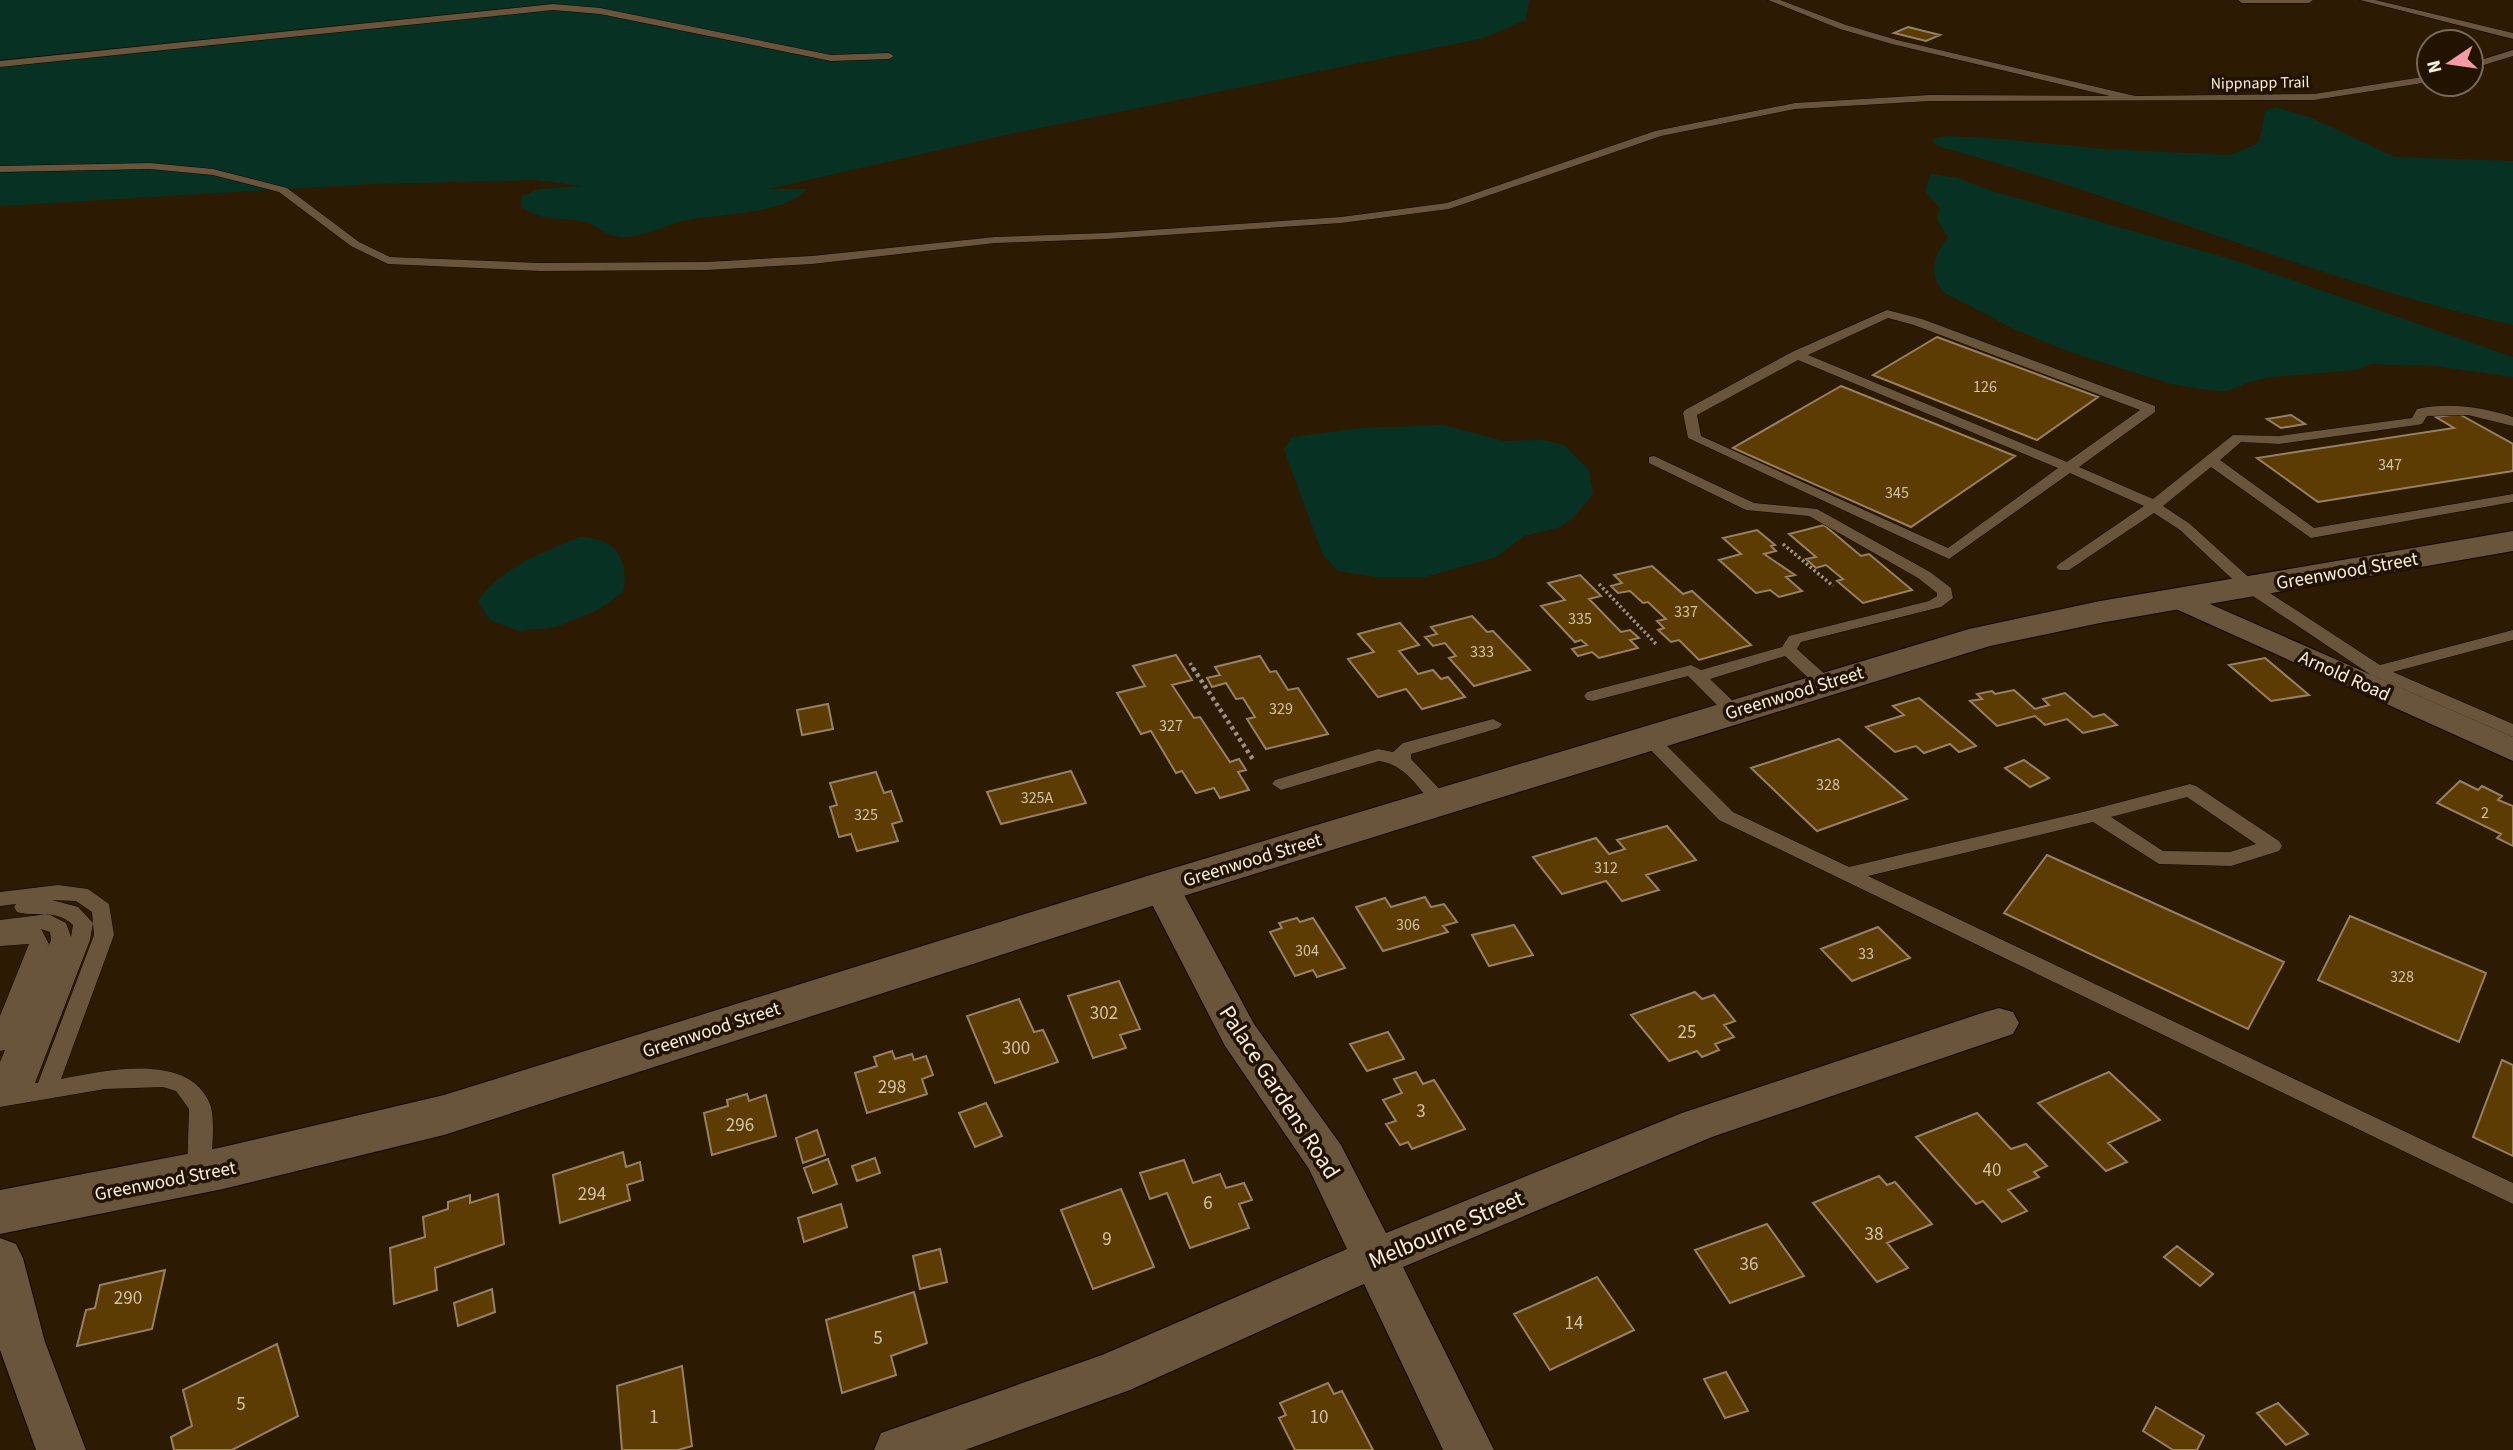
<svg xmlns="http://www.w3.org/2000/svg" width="2513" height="1450" viewBox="0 0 2513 1450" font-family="'Source Sans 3',sans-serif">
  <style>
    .green { fill: #073223 }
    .building { fill: #5c3c02; stroke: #968165; stroke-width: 2 }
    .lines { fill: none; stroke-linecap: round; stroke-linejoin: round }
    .service-casing { stroke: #140500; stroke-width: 1 }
    .minor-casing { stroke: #140500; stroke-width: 2 }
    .secondary-casing { stroke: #140500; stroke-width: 2 }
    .path-far1 { stroke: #9d8f7b; stroke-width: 3.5; stroke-dasharray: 2.5 2.5; stroke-linecap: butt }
    .path { stroke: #9d8f7b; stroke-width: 4.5; stroke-dasharray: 3.5 3.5; stroke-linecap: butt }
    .service { fill: #69553b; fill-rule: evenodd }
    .minor { fill: #69553b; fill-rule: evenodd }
    .secondary { fill: #69553b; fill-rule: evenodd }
    .labels { text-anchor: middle; stroke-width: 7; stroke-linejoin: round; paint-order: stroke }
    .far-street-label { font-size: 16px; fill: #faeedf; stroke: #221200 }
    .number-label { font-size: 16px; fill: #d2c2a8 }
    .street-label { font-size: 19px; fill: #faeedf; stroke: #221200 }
    .near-number-label { font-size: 19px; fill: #d2c2a8 }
    .near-street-label { font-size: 23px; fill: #faeedf; stroke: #221200 }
  </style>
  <rect width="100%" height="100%" fill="#2c1b02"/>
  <path class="green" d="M0 0H1529L1526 20 1484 38 1010 134 768 189H805V191C782 215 715 214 682 221 663 226 646 236 626 237 606 238 602 227 587 223 561 215 550 225 521 207L522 196 539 189 582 186 536 180 372 184 0 206Z
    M2275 107 2312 118 2395 157 2513 161V325C2318 281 2136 200 1944 148L1935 144 1932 139 1948 136 2000 139 2104 149 2229 155 2255 145 2260 140 2265 111Z
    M1931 174 1958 178 1992 191 2234 260 2513 357V377L2435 366 2371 364 2357 370 2271 377 2249 382 2227 391 2206 390 2171 384 2070 352 2016 330 1943 292C1928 273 1934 254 1948 237L1937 219 1940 208 1925 191Z
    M1443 425 1504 441 1544 440 1564 445 1589 470 1593 494 1572 519 1558 528 1524 536 1496 557 1425 577H1376L1338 571 1323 555 1284 450 1292 437 1363 428Z
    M580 537C615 538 630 558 623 592L598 610 556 627 519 631 490 620 478 602C498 569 545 551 580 537Z"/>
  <path class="building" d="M1908 27 1940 35 1926 41 1894 33Z
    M1937 337 2098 397 2037 440 1873 375Z
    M1841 386 2015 456 1911 527 1733 448Z
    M2459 414 2513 444V471L2318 502 2257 458 2454 428 2436 417Z
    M2291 415 2305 424 2281 428 2267 419Z
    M1824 525 1861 556 1869 554 1912 590 1863 603 1837 581 1843 579 1826 565 1816 568 1806 559 1816 557 1789 534Z
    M1757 530 1775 545 1771 546 1776 551 1764 554 1795 575 1786 577 1802 591 1779 597 1770 590 1756 593 1719 560 1741 554 1723 538Z
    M1652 566 1683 594 1692 591 1751 645 1699 660 1679 640 1671 642 1658 630 1664 628 1657 621 1666 619 1648 602 1643 603 1630 591 1618 593 1611 586 1622 583 1614 575Z
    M1580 575 1601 596 1589 599 1621 632 1630 630 1639 638 1630 640 1638 648 1599 658 1592 652 1578 656 1572 649 1587 645 1581 640 1575 642 1541 606 1565 600 1548 583Z
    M1472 616 1487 632 1493 631 1530 670 1474 686 1449 658 1456 656 1445 643 1433 646 1425 637 1437 634 1431 627Z
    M1400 623 1419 645 1399 651 1418 674 1433 670 1441 679 1448 677 1465 697 1422 709 1406 689 1378 697 1348 659 1374 652 1358 634Z
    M1176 655 1192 680 1172 685 1194 718 1200 717 1230 762 1239 759 1246 770 1238 772 1249 790 1220 798 1214 788 1196 793 1182 771 1176 773 1151 731 1141 734 1117 693 1145 686 1133 666Z
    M1260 656 1270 672 1276 671 1288 690 1298 688 1328 734 1266 749 1247 719 1255 717 1243 698 1236 699 1226 683 1212 687 1207 678 1220 675 1215 667Z
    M2265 658 2309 695 2271 701 2229 665Z
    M2014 690 2035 709 2049 705 2043 699 2065 693 2093 717 2104 714 2117 725 2083 733 2067 719 2045 725 2035 716 1997 726 1970 701 1982 699 1977 694 1992 691 1995 694Z
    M1919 698 1976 746 1959 752 1950 744 1924 753 1916 746 1895 752 1866 727 1904 715 1893 706Z
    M828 704 833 729 802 735 797 710Z
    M1839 739 1907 799 1817 831 1751 768Z
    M2024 760 2049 778 2030 787 2005 768Z
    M1071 771 1086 803 1001 824 987 792Z
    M876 772 884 793 891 791 902 821 892 824 898 841 857 851 851 834 839 837 830 807 837 805 830 783Z
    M2460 781 2478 790 2482 786 2502 796 2498 800 2513 806V846L2497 838 2501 834 2437 803Z
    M1667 826 1696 860 1646 875 1659 890 1622 901 1606 881 1562 894 1533 857 1596 838 1609 854 1625 849 1617 840Z
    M2047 855 2284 962 2248 1029 2004 913Z
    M1425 897 1431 907 1444 904 1457 922 1443 926 1448 932 1383 951 1356 907 1385 898 1391 907Z
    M2350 916 2486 973 2459 1042 2318 980Z
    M1297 918 1300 922 1313 918 1345 968 1317 977 1313 970 1295 976 1270 932 1282 928 1279 923Z
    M1514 925 1533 955 1489 966 1472 935Z
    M1878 927 1910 958 1852 981 1821 949Z
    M1119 981 1140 1029 1120 1035 1126 1048 1093 1058 1068 996Z
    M1695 992 1702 999 1714 995 1735 1021 1724 1025 1734 1037 1715 1044 1719 1050 1702 1057 1697 1051 1669 1061 1631 1015Z
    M1019 999 1034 1032 1043 1030 1058 1062 995 1083 967 1016Z
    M1388 1032 1404 1059 1367 1071 1350 1044Z
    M892 1051 895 1059 912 1054 914 1060 926 1056 933 1075 922 1079 927 1094 867 1113 855 1073 877 1066 874 1057Z
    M2502 1060 2513 1065V1156L2473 1137Z
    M1416 1072 1423 1084 1434 1080 1465 1129 1412 1149 1408 1142 1400 1145 1386 1124 1396 1121 1383 1100 1402 1093 1394 1079Z
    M2109 1072 2160 1120 2108 1143 2127 1162 2106 1171 2038 1103Z
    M747 1094 749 1101 766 1095 776 1136 712 1155 704 1113 728 1106 727 1100Z
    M986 1103 1002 1136 975 1147 959 1113Z
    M1977 1113 2011 1149 2026 1144 2047 1166 2034 1172 2039 1177 2008 1190 2027 1211 2002 1222 1983 1201 1976 1204 1916 1137Z
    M817 1130 825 1155 803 1163 796 1138Z
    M623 1152 626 1167 640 1162 643 1180 627 1185 630 1200 560 1223 553 1175Z
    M875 1158 880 1173 857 1181 852 1166Z
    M828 1159 837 1184 813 1193 804 1168Z
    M1184 1160 1193 1183 1220 1174 1226 1188 1244 1183 1252 1200 1239 1204 1249 1228 1190 1248 1167 1193 1150 1199 1140 1173Z
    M1879 1176 1887 1185 1895 1182 1932 1224 1887 1243 1908 1268 1877 1282 1813 1203Z
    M1121 1189 1154 1267 1093 1289 1061 1210Z
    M498 1194 504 1244 435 1268 437 1290 394 1304 390 1248 425 1237 423 1217 448 1209V1202L470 1195V1203Z
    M841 1204 847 1227 804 1242 798 1218Z
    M1767 1224 1804 1276 1730 1303 1695 1250Z
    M2177 1246 2213 1274 2200 1286 2164 1257Z
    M940 1249 947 1282 920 1289 913 1256Z
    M165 1270 152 1329 77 1346 86 1310 95 1308 100 1285Z
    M1597 1277 1634 1330 1550 1370 1514 1314Z
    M492 1289 495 1312 458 1326 454 1303Z
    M914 1292 927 1343 891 1356 896 1375 842 1393 826 1320Z
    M277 1344 298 1416 232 1450H174L171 1437 192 1426 183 1390Z
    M682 1366 692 1446 678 1450H622L617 1386Z
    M1726 1372 1748 1411 1725 1418 1704 1379Z
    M1328 1383 1334 1394 1342 1391 1373 1450H1295L1279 1418 1286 1415 1280 1403Z
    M2278 1403 2308 1434 2286 1445 2257 1413Z
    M2156 1407 2204 1436 2197 1450H2173L2143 1431Z"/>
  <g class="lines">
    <defs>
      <path id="service" d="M1768 0H1780L1846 25 1897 40 2135 96 2314 94 2429 76V82L2314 100 1930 101 1795 109 1661 136 1449 209 1341 223 1106 239 995 243 812 264 707 270 540 271 388 264 351 246 279 192 213 175 150 169 0 172V166L150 163 213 169 287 188 359 242 390 257 540 263 707 262 812 256 995 237 1106 233 1341 217 1447 203 1655 131 1795 103 1930 95 2110 96 1892 44 1840 29Z
        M2238 0H2313L2309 3H2242Z
        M2360 0H2375L2513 33V39Z
        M553 4 600 8 831 55 889 53 894 56 889 59 831 61 600 14 553 10 0 67V61Z
        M2513 50V56L2471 69V63Z
        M1887 310 1922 319 2155 406V412L2079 467 2153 499 2233 435 2279 436 2412 418 2417 409C2448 402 2483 407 2513 417V426L2468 415 2427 416 2422 424 2417 425 2279 444 2241 442 2220 460 2314 528 2513 494V502L2311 538 2211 467 2163 506 2190 524 2256 584 2380 665 2513 630V640L2393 672 2513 724V737L2371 675 2244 590 2180 530 2154 513 2069 570H2059L2056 567 2059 564 2144 506 2070 473 1949 559 1688 438 1683 413 1685 410 1792 352ZM1888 318 1914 325 2140 410 2067 462 1808 355ZM1798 360 2058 468 1948 548 1701 436 1697 415Z
        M1654 456 1754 503 1817 509 1930 572 1951 588 1953 598 1941 607 1801 642 1797 649 1830 679 1832 683 1830 687H1818L1785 656 1710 679 1739 707 1742 711 1739 715H1727L1688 676 1593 701 1587 700 1584 696 1587 692 1691 665 1701 670 1782 647 1789 636 1929 601 1937 596V593L1918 578 1809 516 1746 510 1649 463V457Z
        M1493 719 1502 724 1499 728 1411 754V759L1447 797 1449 801 1447 805H1433C1418 787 1404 764 1379 761L1281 790 1272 784 1275 780 1378 749 1393 752 1403 743Z
        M1648 731 1654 733 1733 812 1849 867 2083 812 2190 784 2196 786 2279 841 2282 846 2279 851 2231 866 2159 864 2093 822 1868 876 2513 1183V1204L1719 820 1642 741 1639 737 1642 733ZM2187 797 2256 844 2230 852 2163 851 2111 817Z
        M58 885 88 889 109 904 114 935 61 1079C105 1071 188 1051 210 1104 216 1119 211 1158 211 1175L207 1182 199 1185 191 1182 187 1175 189 1109 176 1091 163 1087 105 1089 0 1107V1062L5 1050 0 1051V1016L29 944 0 946V920L48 914 66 923 71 937 73 925C55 908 38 918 17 912L14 907 16 904 0 906V892ZM52 900 76 901 92 912 94 935 38 1083H35L90 940 93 923 78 907ZM41 929 50 932 51 940 47 949 49 944Z"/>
      <path id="minor" d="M2178 590 2513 737V761L2167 605 2163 599 2167 593Z
        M1162 874 1175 878 1254 1024 1341 1145 1386 1233 1682 1113 1985 1012 1999 1008 2013 1012 2019 1023 2013 1034 1712 1137 1403 1267 1494 1450H1443L1364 1284 1130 1390 965 1450H874L881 1433 1102 1355 1347 1249 1309 1169 1225 1046 1143 887 1149 878Z
        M0 1238 16 1244 23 1258 45 1342 86 1450H36L0 1350Z"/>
      <path id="secondary" d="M2513 531V551L2100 623 1990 646 1177 898 444 1135 223 1189 0 1234V1190L223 1147 444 1095 1147 876 1969 629 2100 601Z"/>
    </defs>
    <use href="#service" class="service-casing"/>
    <use href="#minor" class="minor-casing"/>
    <use href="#secondary" class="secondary-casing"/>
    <path class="path-far1" d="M1783 544 1833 586
      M1599 584 1657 645
      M1190 663 1194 670"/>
    <path class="path" d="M1193 668 1254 761"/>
    <use href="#service" class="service"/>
    <use href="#minor" class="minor"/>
    <use href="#secondary" class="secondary"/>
  </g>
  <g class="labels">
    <g class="far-street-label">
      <text transform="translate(2260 82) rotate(-1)" y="6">Nippnapp Trail</text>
    </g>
    <g class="number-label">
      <text x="1985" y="392">126</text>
      <text x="2390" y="470">347</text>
      <text x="1897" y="498">345</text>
      <text x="1686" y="617">337</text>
      <text x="1580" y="624">335</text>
      <text x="1482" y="657">333</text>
      <text x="1281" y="714">329</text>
      <text x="1171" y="731">327</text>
      <text x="1828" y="790">328</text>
      <text x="1037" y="803">325A</text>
      <text x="2485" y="818">2</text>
      <text x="866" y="820">325</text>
      <text x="1606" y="873">312</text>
      <text x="1408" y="930">306</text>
      <text x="1307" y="956">304</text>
      <text x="1866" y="959">33</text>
      <text x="2402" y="982">328</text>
    </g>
    <g class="street-label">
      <text transform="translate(2347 570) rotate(-10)" y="7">Greenwood Street</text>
      <text transform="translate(2345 675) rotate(24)" y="7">Arnold Road</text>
      <text transform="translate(1794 692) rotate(-17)" y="7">Greenwood Street</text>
      <text transform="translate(1252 859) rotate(-17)" y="7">Greenwood Street</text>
      <text transform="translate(711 1029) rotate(-18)" y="7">Greenwood Street</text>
      <text transform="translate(165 1180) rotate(-11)" y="7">Greenwood Street</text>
    </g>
    <g class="near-number-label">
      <text x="1104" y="1019">302</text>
      <text x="1687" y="1038">25</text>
      <text x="1016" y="1054">300</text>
      <text x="892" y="1093">298</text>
      <text x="1421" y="1117">3</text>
      <text x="740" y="1131">296</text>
      <text x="1992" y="1176">40</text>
      <text x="592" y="1200">294</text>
      <text x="1208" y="1209">6</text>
      <text x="1874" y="1240">38</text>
      <text x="1107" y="1245">9</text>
      <text x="1749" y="1270">36</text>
      <text x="128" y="1304">290</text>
      <text x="1574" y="1329">14</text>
      <text x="878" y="1344">5</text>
      <text x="241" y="1410">5</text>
      <text x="654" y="1423">1</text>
      <text x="1319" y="1423">10</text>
    </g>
    <g class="near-street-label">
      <text transform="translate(1280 1092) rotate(57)" y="8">Palace Gardens Road</text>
      <text transform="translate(1446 1229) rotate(-23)" y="8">Melbourne Street</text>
    </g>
  </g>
  <g transform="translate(2450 63) rotate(257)"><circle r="33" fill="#221200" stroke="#786a59" stroke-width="2"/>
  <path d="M0-5L12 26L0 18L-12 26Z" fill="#f39aa7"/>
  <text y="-10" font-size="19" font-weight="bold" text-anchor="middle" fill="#faeedf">N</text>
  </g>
</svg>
